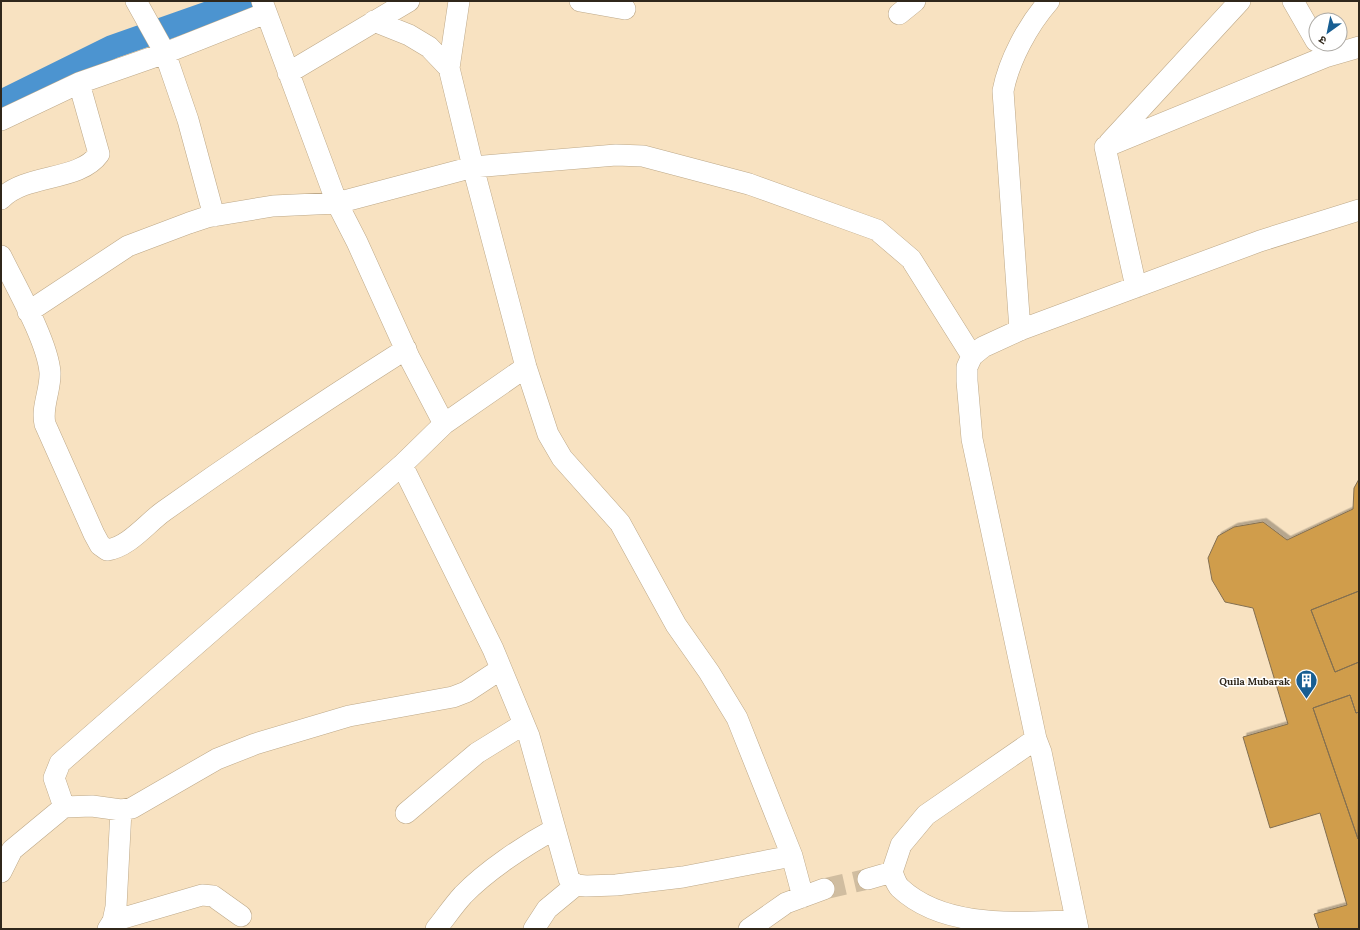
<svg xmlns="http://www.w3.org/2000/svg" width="1360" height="930" viewBox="0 0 1360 930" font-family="Lora,'Noto Sans Devanagari',serif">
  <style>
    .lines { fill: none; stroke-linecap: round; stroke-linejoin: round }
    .canal { stroke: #4c94d0; stroke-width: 24 }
    .building { fill: #d09d4b; stroke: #836f51; filter: url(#shadow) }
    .minor-tunnel { stroke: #d0bda0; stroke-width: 21; stroke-dasharray: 21 10; stroke-linecap: butt }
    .minor-casing { stroke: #bda888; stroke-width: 22 }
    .minor { stroke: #fff; stroke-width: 21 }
    .labels { text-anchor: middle; stroke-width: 3; stroke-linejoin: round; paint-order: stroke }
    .poi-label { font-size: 10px; font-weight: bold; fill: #30271b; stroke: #fff; text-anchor: end }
  </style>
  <defs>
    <filter id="shadow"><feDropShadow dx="3.5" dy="-3.5" stdDeviation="0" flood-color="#0004"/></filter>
  </defs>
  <rect width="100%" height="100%" fill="#f8e2c1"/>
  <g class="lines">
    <path class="canal" d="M1 102 112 47 243 1"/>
  </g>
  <path class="building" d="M1359 479V591L1311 610 1335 672 1359 662V712L1356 713 1350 695 1313 708 1358 839 1359 838V929H1319L1314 914 1347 905 1320 813 1270 828 1243 737 1288 724 1253 608 1225 602 1212 580 1208 558 1218 536 1234 527 1263 522 1287 540 1353 509 1354 488Z
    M1359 591V662L1335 672 1311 610Z
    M1350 695 1356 713 1359 712 1358 839 1313 708Z"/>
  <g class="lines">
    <path class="minor-tunnel" d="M824 889 868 879"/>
    <defs>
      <path id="minor" d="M136 1 165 53 188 120 214 216
        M262 1 337 203 357 242 409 357 444 424
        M580 1 625 9
        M1293 1 1316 41
        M899 14 915 1
        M374 21 409 35 429 47 449 68 473 167 616 155 643 156 749 184 877 230 911 259 972 356
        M449 68 459 1
        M288 73 409 1
        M1 120 79 83 165 53 266 13
        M1109 143 1240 1
        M1 199C26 173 79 182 99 154L79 83
        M1 256C16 287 47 340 50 372 51 390 41 407 45 424L94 534 100 545 107 550C129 547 147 523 164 511 243 455 324 401 406 349
        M1136 287 1105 147 1325 57 1359 47
        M28 312 128 246 189 223 207 217 273 206 337 203 473 167 526 367 548 434 562 458 620 523 676 625 709 672 737 718 792 856 803 897
        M1020 330 1003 91C1009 60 1028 25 1049 1
        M402 465 493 649 529 736 569 879 576 885 586 886 616 885 683 877 792 856
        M1036 739 1041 752 1078 929
        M64 807 54 778 60 763 402 465 444 424 526 367
        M406 813 477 753 524 724
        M1 872 12 850 64 807 92 806 121 810 132 808 217 759 255 744 349 716 453 697 466 692 501 669
        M892 872C894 877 896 884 900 888 945 930 1020 922 1076 921
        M868 879 892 872 901 845 926 815 1036 739 972 439 967 381V367L972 356 983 347 1020 330 1260 241 1359 210
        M113 921 202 895 213 896 241 916
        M108 929 113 921 116 907 121 810
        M436 929C445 918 453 906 463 895 486 871 525 845 555 829
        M534 929 547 909 576 885
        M749 929 786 903 824 889"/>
    </defs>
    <use href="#minor" class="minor-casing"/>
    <use href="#minor" class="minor"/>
  </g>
  <defs>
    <symbol id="building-pin" viewBox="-11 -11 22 30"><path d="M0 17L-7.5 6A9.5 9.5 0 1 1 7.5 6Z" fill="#185e92" stroke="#fff"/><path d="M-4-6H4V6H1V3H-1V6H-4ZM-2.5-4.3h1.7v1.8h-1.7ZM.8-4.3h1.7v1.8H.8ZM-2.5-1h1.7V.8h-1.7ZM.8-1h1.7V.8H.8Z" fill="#fff"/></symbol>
  </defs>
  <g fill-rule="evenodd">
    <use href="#building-pin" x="1294" y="668" width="25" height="34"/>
  </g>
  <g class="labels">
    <g class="poi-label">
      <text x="1290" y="685">Quila Mubarak</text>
    </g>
  </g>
  <rect width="1360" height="930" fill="none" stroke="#30271b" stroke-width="4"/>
  <g transform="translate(1328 32) rotate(213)"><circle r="19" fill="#ffffff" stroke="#aca9a4"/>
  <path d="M0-3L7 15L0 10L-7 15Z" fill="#185e92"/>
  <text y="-6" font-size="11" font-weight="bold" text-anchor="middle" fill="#30271b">उ</text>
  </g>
</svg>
